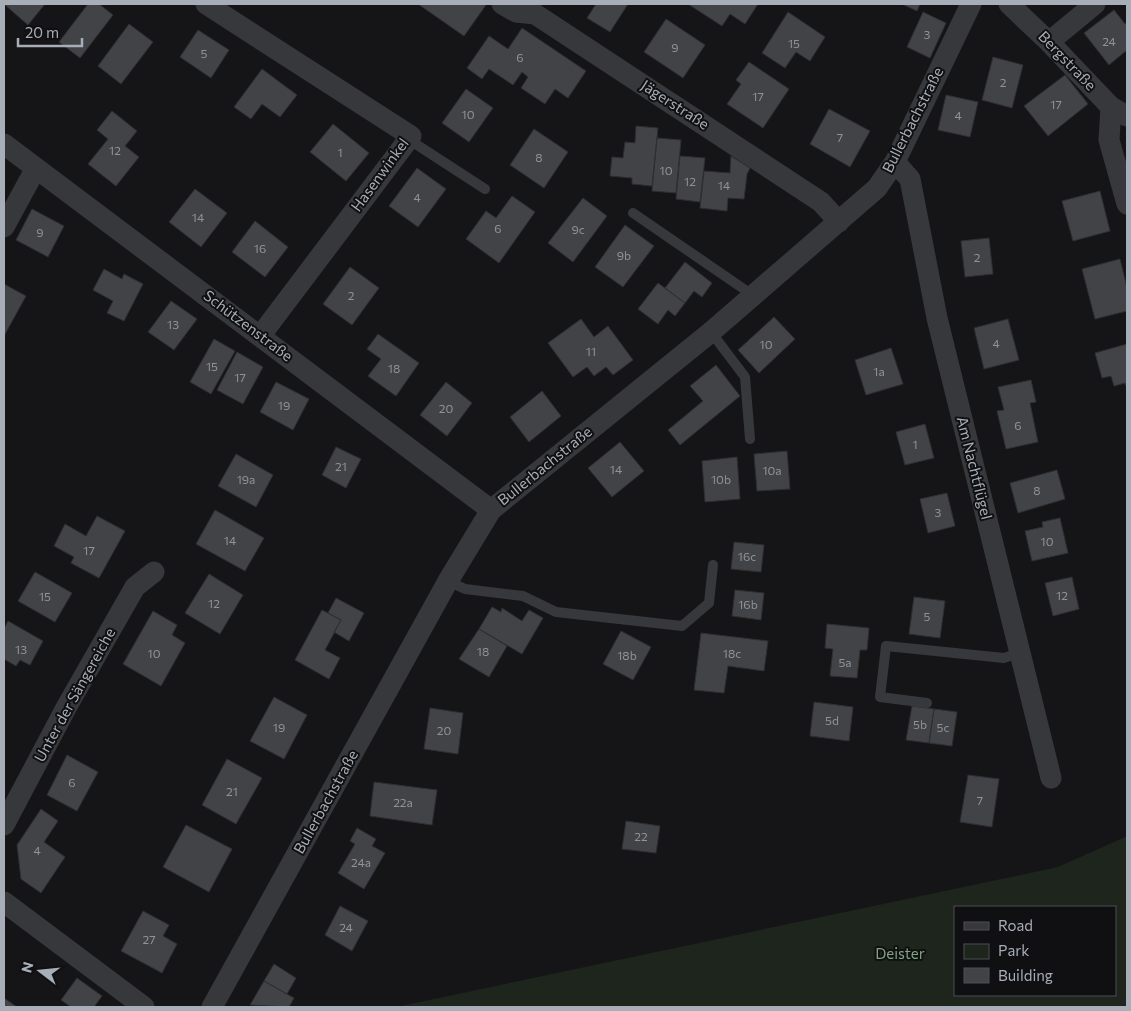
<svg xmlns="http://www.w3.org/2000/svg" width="1131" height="1011" viewBox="0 0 1131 1011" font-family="Commissioner,sans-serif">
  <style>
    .green { fill: #1d251d; fill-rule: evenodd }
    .building { fill: #414347; stroke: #2f2f33 }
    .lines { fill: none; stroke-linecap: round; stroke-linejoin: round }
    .service { stroke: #36383c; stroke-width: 10 }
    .minor { stroke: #36383c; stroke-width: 21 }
    .labels { text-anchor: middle; stroke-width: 4; stroke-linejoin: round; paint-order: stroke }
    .number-label { font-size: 12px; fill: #8e939b }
    .street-label { font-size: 15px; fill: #a7aeb7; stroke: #101012 }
    .park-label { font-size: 15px; fill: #80a27e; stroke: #101012 }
  </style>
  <rect width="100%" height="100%" fill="#151517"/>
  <path class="green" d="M1127 836V1007H396L1058 867ZM955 907H1115V995H955Z"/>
  <path class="building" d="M4 4H45L28 25Z
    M88 4H99L113 15 80 58 59 42Z
    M418 4H484L486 5 464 36Z
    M596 4H628L610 32 587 18Z
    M688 4H758L745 24 730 14 722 26Z
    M902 4H920L917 11Z
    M1114 10 1125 24 1127 22V50L1109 65 1084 33Z
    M788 12 825 37 810 61 796 52 785 68 762 53Z
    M923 12 946 23 930 58 907 47Z
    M666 19 705 45 683 78 644 52Z
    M129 24 153 42 121 84 98 66Z
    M522 28 586 71 568 98 555 89 545 104 521 88 528 77 522 72 513 85 489 69 482 79 467 68 489 36 508 49Z
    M198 30 229 50 211 78 180 57Z
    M993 57 1023 65 1012 108 982 100Z
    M749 62 789 89 763 128 727 104 741 84 736 80Z
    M262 69 297 95 280 117 262 104 251 119 234 107Z
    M1065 75 1088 104 1048 136 1024 106Z
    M466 89 493 108 469 142 442 123Z
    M946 95 978 102 970 137 938 130Z
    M829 109 870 131 850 167 810 144Z
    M112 111 137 131 125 146 139 157 116 186 88 164 108 139 97 130Z
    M333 124 369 153 346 181 310 152Z
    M636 126 658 128 652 186 632 184V178L610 176 612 157 623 158 625 142 635 143Z
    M534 129 568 152 544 188 510 165Z
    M657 138 681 140 676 193 652 191Z
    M680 156 705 158 700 202 676 199Z
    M731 156 750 168 747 174 744 199 728 198 727 211 700 208 704 171 730 173Z
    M417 168 446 189 418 227 389 206Z
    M195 189 227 213 201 247 169 222Z
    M1100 191 1110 231 1073 241 1062 201Z
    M512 196 535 212 499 263 466 239 486 211 496 218Z
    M583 198 607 216 573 262 548 243Z
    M32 209 64 226 48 257 16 240Z
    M255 221 288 247 265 277 232 252Z
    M625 225 654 246 623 287 595 267Z
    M989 238 993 274 965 277 961 241Z
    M1120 259 1127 288V311L1095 319 1082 269Z
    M685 262 712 283 702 297 694 291 685 303 665 288Z
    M350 267 379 288 352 325 323 304Z
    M104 269 122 279 124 274 143 284 124 321 107 313 113 301 93 290Z
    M658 283 685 303 675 316 668 310 658 324 638 309Z
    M4 284 26 296 4 336Z
    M171 301 197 319 174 350 148 332Z
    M774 317 795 339 759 373 738 350Z
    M581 319 594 337 608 326 633 360 613 375 606 367 594 376 587 367 573 377 548 343Z
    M1008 319 1019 360 984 369 974 328Z
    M378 334 419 363 396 396 368 376 381 359 367 349Z
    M214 339 235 351 211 394 190 382Z
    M1127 344V388L1125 383 1114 386 1111 376 1102 378 1095 353Z
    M891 348 903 384 866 395 855 360Z
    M237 352 263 367 243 404 217 390Z
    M716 365 740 396 680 445 668 430 703 401 690 386Z
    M1031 380 1036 402 1030 403 1038 442 1006 449 997 411 1004 410 998 387Z
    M276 382 309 399 293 430 260 412Z
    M446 382 472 403 447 436 420 415Z
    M542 391 561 416 529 442 510 417Z
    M925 424 934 458 905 465 896 432Z
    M620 442 644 471 612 497 588 468Z
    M336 447 361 459 346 488 322 475Z
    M787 451 790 489 757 491 754 454Z
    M236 454 273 475 256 507 218 486Z
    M737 457 740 499 705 502 702 461Z
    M1057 470 1065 499 1018 513 1010 483Z
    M947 493 955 526 928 533 920 499Z
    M215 510 264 538 245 571 196 544Z
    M97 516 125 531 99 578 71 563 74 557 54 546 65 524 86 536Z
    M1060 518 1068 553 1032 561 1025 531 1043 527 1042 522Z
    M734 542 764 545 761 572 731 569Z
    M35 572 72 593 55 622 18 601Z
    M209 574 243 595 220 634 185 613Z
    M1072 577 1079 609 1053 616 1045 583Z
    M735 590 764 593 761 620 732 616Z
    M914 597 945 601 940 638 909 634Z
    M336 598 364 613 349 641 334 632 341 620 328 613Z
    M492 607 501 612 502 608 522 621 529 610 543 618 522 654 479 629Z
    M322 610 341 620 325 650 340 658 329 679 295 660Z
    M153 611 177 625 172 635 185 643 161 686 123 664Z
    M8 621 43 641 30 665 20 660 16 666 4 659V629Z
    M827 624 869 628 867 650H860L857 678 830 676 833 649 825 648Z
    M479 629 507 646 489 677 459 659Z
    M621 631 651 647 633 680 603 664Z
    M701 633 768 641 764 671 728 666 724 693 694 690Z
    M274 697 307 715 284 759 250 741Z
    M814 702 853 707 849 741 810 736Z
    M912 706 934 709 929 743 906 740Z
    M430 708 463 713 458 754 424 749Z
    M934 709 957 712 952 746 929 743Z
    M67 755 98 772 77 811 47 795Z
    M227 759 262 778 236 824 202 805Z
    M968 775 999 779 992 827 960 822Z
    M374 782 437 790 432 825 370 816Z
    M41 809 58 821 44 842 65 857 41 893 21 879 17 845Z
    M626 821 660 826 656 853 622 849Z
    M186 825 232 849 209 892 163 867Z
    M357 828 376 839 372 846 385 853 364 889 338 873 355 844 350 841Z
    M340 906 368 921 352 951 325 935Z
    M143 911 169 925 163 936 177 944 162 973 121 951Z
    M274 964 296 978 287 994 264 981Z
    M77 978 102 996 94 1007H71L61 1000Z
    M264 981 294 998 289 1007 250 1005Z
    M4 998 17 1007H4Z"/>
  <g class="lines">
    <path class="service" d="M408 139 485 189
      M633 213 754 296
      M711 332 745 377 750 439
      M448 581 465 589 523 596 556 612 682 626 709 603 713 565
      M927 703 880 697 886 646 1004 658 1019 653"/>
    <path class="minor" d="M206 4 411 136 261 335
      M502 4 516 12 535 14 821 202 839 222
      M1009 4 1049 42 1111 107 1127 116
      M1049 42 1095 4
      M1111 107 1109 140 1127 204
      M4 144 491 510
      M895 162 910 179 937 318 1051 778
      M4 227 36 168
      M4 825 67 706 135 587 154 572
      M4 902 144 1007
      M212 1007 448 581 491 510 711 332 877 188 895 162 971 4"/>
  </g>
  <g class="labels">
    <g class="number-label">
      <text x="927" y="39">3</text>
      <text x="1109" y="46">24</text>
      <text x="794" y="48">15</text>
      <text x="675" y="52">9</text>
      <text x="204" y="58">5</text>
      <text x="520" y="62">6</text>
      <text x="1003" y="87">2</text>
      <text x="758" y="101">17</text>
      <text x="1056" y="109">17</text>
      <text x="468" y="119">10</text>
      <text x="958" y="120">4</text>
      <text x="840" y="142">7</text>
      <text x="115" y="155">12</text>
      <text x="340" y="157">1</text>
      <text x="539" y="162">8</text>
      <text x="666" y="175">10</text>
      <text x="690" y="186">12</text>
      <text x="724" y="190">14</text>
      <text x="417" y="202">4</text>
      <text x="198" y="222">14</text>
      <text x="498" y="233">6</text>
      <text x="578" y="234">9c</text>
      <text x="40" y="237">9</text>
      <text x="260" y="253">16</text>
      <text x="624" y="260">9b</text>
      <text x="977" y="262">2</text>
      <text x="351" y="300">2</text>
      <text x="173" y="329">13</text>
      <text x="996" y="348">4</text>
      <text x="766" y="349">10</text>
      <text x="591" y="356">11</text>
      <text x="212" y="371">15</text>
      <text x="394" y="373">18</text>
      <text x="879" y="376">1a</text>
      <text x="240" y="382">17</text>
      <text x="284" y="410">19</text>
      <text x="446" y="413">20</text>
      <text x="1018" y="430">6</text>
      <text x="915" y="449">1</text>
      <text x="341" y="471">21</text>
      <text x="616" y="474">14</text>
      <text x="772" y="475">10a</text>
      <text x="246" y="484">19a</text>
      <text x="721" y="484">10b</text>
      <text x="1037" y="495">8</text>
      <text x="938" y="517">3</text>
      <text x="230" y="545">14</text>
      <text x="1047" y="546">10</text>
      <text x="89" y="555">17</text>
      <text x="747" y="561">16c</text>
      <text x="1062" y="600">12</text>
      <text x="45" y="601">15</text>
      <text x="214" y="608">12</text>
      <text x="748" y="609">16b</text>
      <text x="927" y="621">5</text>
      <text x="21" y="654">13</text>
      <text x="483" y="656">18</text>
      <text x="154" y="658">10</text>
      <text x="732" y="658">18c</text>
      <text x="627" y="660">18b</text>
      <text x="845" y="667">5a</text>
      <text x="832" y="725">5d</text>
      <text x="920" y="729">5b</text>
      <text x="279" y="732">19</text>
      <text x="943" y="732">5c</text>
      <text x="444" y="735">20</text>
      <text x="72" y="787">6</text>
      <text x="232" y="796">21</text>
      <text x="980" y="805">7</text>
      <text x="403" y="807">22a</text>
      <text x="641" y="841">22</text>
      <text x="37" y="855">4</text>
      <text x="361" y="867">24a</text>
      <text x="346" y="932">24</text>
      <text x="149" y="944">27</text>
    </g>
    <g class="street-label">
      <text transform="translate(1067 61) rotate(46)" y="5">Bergstraße</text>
      <text transform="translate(675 105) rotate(33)" y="5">Jägerstraße</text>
      <text transform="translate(913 120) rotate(-63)" y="5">Bullerbachstraße</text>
      <text transform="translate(380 175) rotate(-54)" y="5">Hasenwinkel</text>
      <text transform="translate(248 326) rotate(37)" y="5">Schützenstraße</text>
      <text transform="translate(545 466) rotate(-39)" y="5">Bullerbachstraße</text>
      <text transform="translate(974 468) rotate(76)" y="5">Am Nachtflügel</text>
      <text transform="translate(75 695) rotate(-61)" y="5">Unter der Sängereiche</text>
      <text transform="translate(326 802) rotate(-61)" y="5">Bullerbachstraße</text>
    </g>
    <g class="park-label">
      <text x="900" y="959">Deister</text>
    </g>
  </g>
  <rect width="1131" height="1011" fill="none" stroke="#a7aeb7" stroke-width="10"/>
  <rect x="954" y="906" width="162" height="90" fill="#101012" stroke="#4c4f54"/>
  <rect x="964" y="922" width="25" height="8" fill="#36383c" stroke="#4c4f54"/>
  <text x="998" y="931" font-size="15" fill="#a7aeb7">Road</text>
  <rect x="964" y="944" width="25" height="15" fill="#1d251d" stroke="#4c4f54"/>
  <text x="998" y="956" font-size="15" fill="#a7aeb7">Park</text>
  <rect x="964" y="968" width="25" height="15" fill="#414347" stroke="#4c4f54"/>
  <text x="998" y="981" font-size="15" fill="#a7aeb7">Building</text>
  <g transform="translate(40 971) rotate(286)" stroke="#101012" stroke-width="4" paint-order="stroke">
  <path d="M0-4L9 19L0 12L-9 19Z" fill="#a7aeb7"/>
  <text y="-8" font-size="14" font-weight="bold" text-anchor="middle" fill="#a7aeb7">N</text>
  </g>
  <path d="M18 38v8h64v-8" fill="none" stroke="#a7aeb7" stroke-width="2.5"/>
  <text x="25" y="38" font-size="15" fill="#a7aeb7" stroke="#101012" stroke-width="4" paint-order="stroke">20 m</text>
</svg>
